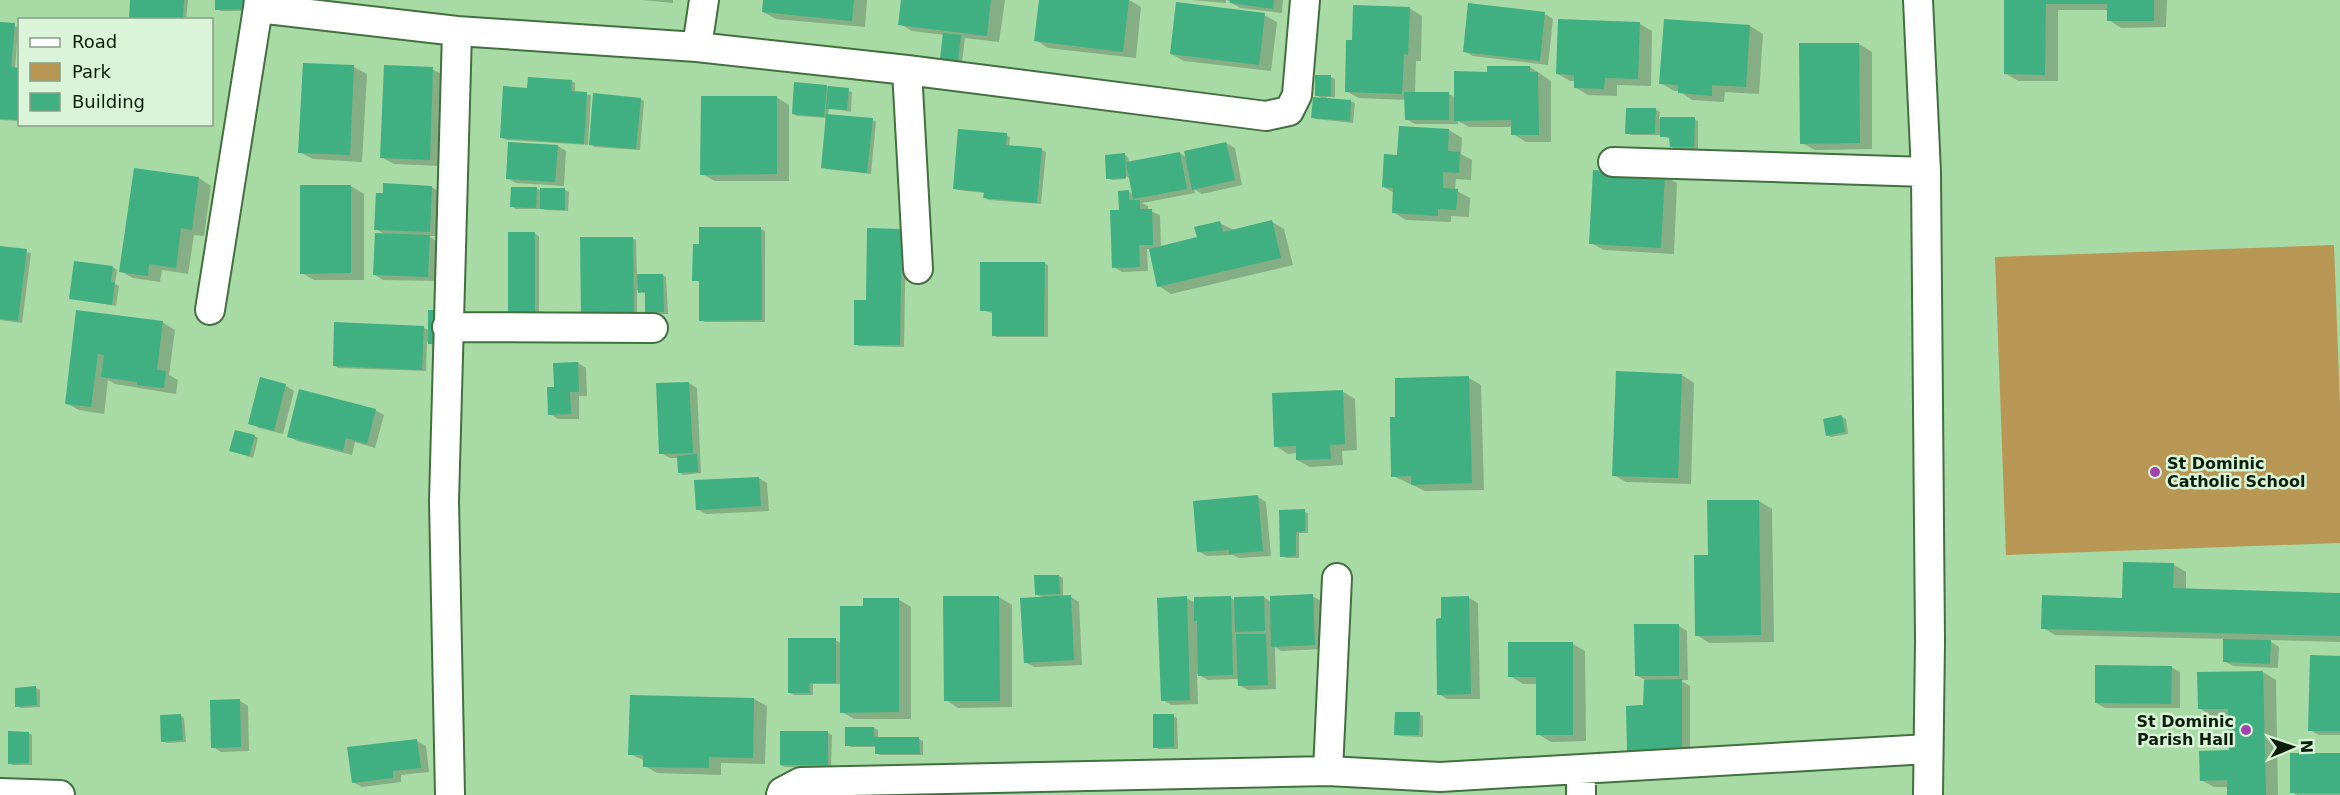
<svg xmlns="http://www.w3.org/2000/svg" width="2340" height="795" viewBox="0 0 2340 795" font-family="'DejaVu Sans',sans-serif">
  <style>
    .green { fill: #b89654 }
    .shadow { fill: #0003 }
    .building { fill: #40af82 }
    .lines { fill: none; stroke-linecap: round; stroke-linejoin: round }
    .minor-casing { stroke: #42703f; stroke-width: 32 }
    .minor { stroke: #fff; stroke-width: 28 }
    .poi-dot { fill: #a144ae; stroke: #daf4d8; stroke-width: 2 }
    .labels { text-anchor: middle; stroke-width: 5; stroke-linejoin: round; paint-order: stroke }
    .poi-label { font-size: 16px; font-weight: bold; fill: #0b1e0b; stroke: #daf4d8; text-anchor: start }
  </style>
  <rect width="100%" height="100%" fill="#a8daa5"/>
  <path class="green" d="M2334 245 2340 405V543L2006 555 1995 257Z"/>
  <path class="shadow" d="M131 0H188L186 20H130Z
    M217 0H248V11H221L217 9Z
    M642 0H673V3Z
    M764 0H867L865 27 776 19 763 12Z
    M903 0H1005L999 42 965 38 962 62 946 61 942 59 944 35 912 31 900 24Z
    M1041 0H1129L1141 7 1136 58 1048 48 1036 40Z
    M1192 0H1226V3Z
    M1227 0H1283L1282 13 1240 8Z
    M2005 0H2167L2166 27 2121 28 2109 20V10H2058V81H2018L2005 73Z
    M1409 8 1422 16 1421 61H1416L1415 94H1449L1456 98 1489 73 1530 67 1551 81V142H1526L1513 134V127H1469L1458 121V124H1415L1406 119V100L1359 98 1346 91 1353 42Z
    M1545 14 1553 19 1548 65 1473 56 1464 51Z
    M1264 15 1277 22 1271 71 1184 61 1171 54Z
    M0 23 18 27 15 69H20V121L0 120Z
    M1640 24 1652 31 1651 86 1617 85V96L1588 95 1575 87V81H1570L1558 74Z
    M1750 26 1763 34 1759 94 1725 92 1724 102 1692 100 1679 91H1674L1661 83Z
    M1859 44 1872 52V149L1815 150 1802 143Z
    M354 67 367 74 362 162 313 159 300 152Z
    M432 69 445 76 442 166 394 164 381 157Z
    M1331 77 1335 79V97H1327V99L1351 101 1355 103 1353 123 1316 119 1312 117 1324 99 1316 95Z
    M571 81 575 83V93L591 95 588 145 506 140 502 137 529 90Z
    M826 86 852 92 851 112 829 108 828 115 872 120 876 122 871 174 826 169 822 167 827 118 797 116 793 114Z
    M776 97 789 105V181H715L702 174Z
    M640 99 644 101 640 150 595 147 591 145Z
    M1656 110 1660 112 1659 119H1694L1698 121V149H1675L1671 146V139L1659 135H1631L1627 133Z
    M1449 130 1462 138 1461 154 1472 160 1471 180 1456 179 1455 190 1470 198 1469 217 1451 216V222L1406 220 1393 212 1394 193 1384 187 1398 156Z
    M1006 135 1010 137 1009 147 1042 150 1046 152 1041 204 989 200 985 198V193L958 190 954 188Z
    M1226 143 1235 148 1242 185 1202 194 1194 189 1195 193 1142 203 1148 206V210L1160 215 1161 248 1199 238 1220 223 1234 230 1271 221 1284 229 1293 265 1171 294 1159 286 1150 249H1147L1148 271 1122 272 1114 267 1129 192 1134 195 1131 179 1120 173 1119 175 1126 179 1112 180 1108 178 1125 155 1128 157 1129 163 1180 153 1187 158Z
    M558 146 566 151 564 186 516 183 507 178Z
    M1664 176 1677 183 1674 254 1604 250 1591 243Z
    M199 178 211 186 204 236 194 235 188 274 162 270 160 282 133 278 120 271Z
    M351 186 364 194V280H314L302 273Z
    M431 187 440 192 438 236H428L438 242 436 281 383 280 375 275 386 235 376 229 384 195Z
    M536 188 541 191 565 190 569 192 568 211 545 210 540 207V209H516L512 206Z
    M761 229 765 231V322H705L701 320V282L694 280Z
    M869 230 906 232 904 347 859 346 855 344 867 302Z
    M535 234 539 236V318H514Z
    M632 238 636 240 637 276 663 275 666 277 668 314H650L646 311V294L637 290V318H586Z
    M0 248 31 253 22 323 0 320Z
    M1044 263 1048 265V337H997L993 335V313L981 310Z
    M113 267 117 270 115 284 119 286 116 306 71 298Z
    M77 311 162 322 175 330 169 375 178 380 176 394 115 384 108 380 104 414 79 410 66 403Z
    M424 328 459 345H433L427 342 426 371 338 368 334 365Z
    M578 363 586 368 587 396H579V419H558L550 414 555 388Z
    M1682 375 1694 383 1691 484 1626 482 1614 475Z
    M1469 378 1481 385 1484 490 1425 491 1393 476 1397 418Z
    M261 379 286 386 294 391 283 434 259 428 250 423Z
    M689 383 697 388 701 473 683 475 679 472 678 458H670L661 453Z
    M1342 391 1355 399 1357 450 1342 451 1343 465 1310 467 1297 460V453L1288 454 1276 446Z
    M375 410 384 415 375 448 355 442 352 455 297 441 289 436Z
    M1842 417 1846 419 1848 434 1831 437 1827 435Z
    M254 436 258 438 253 458 231 451Z
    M759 478 767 483 769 511 706 514 697 509Z
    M1258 497 1266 502 1271 556 1239 558 1233 555 1207 556 1198 551Z
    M1759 501 1772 509 1774 642 1709 643 1697 635 1710 557Z
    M1304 511 1308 513V533H1299V558H1286L1282 556Z
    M2173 564 2186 572V590L2340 594V642L2268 640 2279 647 2278 668 2233 666 2224 661 2225 639 2055 635 2043 628 2123 599Z
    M1059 576 1063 578V597H1071L1079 602 1082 665 1034 667 1025 662 1043 598 1036 594Z
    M1312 596 1321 601 1323 649 1281 651 1275 647 1276 689 1248 690 1239 685V679L1208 680 1197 674 1198 704 1171 705 1163 700 1186 598 1196 603 1231 598 1236 601 1264 597 1271 602Z
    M999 597 1012 605V707L958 708 946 700Z
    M1443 598H1469L1478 603 1480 699H1447L1439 694Z
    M898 599 911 607V719H854L842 712V684H813V695H794L790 693 835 640 841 643 864 608Z
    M1679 626 1687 631 1688 680H1680L1690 686V756L1628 707H1645V680L1636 675Z
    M1573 644 1585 651 1586 741 1551 742 1538 734 1537 684H1523L1510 676Z
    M2340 658V735H2319L2310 730Z
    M2171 667 2180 672V708H2105L2096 703Z
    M2263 672 2276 680 2278 795H2229V787H2214L2201 780 2230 752V715L2212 716 2199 708 2198 673Z
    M36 688 40 690V707L21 708 17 706Z
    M754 699 767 706 765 764 721 763V775L657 773 645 766V761L630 754Z
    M240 701 248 706 249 751 221 752 213 747Z
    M1419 714 1423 716V737L1400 736 1396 734Z
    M181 716 184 718 186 742 167 743 163 741Z
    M1173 716 1177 718 1178 749H1159L1155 747Z
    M874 728 878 730V739H919L923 741V755H880L876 753V747H851L847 745Z
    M29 733 32 735V765H13L9 763Z
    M828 733 832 735 831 767H785L781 765Z
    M417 741 426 746 429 772 401 775V782L362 787 353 782Z
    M2340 755V795H2297L2292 792Z"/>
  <path class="building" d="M130 0H184L183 20H129Z
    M215 0H244L245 9 215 10Z
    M763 0H854L852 21 762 12Z
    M901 0H991L987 36 898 25Z
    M1039 0H1129L1123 52 1034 41Z
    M1230 0H1274L1273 9 1230 3Z
    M2004 0H2154V21H2107V4H2046L2045 75 2004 74Z
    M1176 2 1265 13 1259 65 1170 54Z
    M1468 3 1545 12 1540 61 1463 52Z
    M1353 5 1410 7 1408 55 1404 54 1402 94 1345 92 1346 40H1352Z
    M1558 19 1640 22 1638 79 1605 78 1604 89 1574 88V75L1556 74Z
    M1664 19 1750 25 1746 87 1712 85V96L1678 93V85L1659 84Z
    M0 22 15 23 11 67 20 68V120L0 119Z
    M943 33 961 35 958 61 940 59Z
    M1799 43H1859L1860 143 1800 144Z
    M303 63 354 65 350 155 298 153Z
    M384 65 433 67 430 160 380 158Z
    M1487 66H1530V72H1538L1539 135H1511V120L1454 121V71L1487 72Z
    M1315 75H1331V96H1315Z
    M528 77 572 80 571 91 587 92 584 144 500 138 503 86 527 88Z
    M794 82 827 85 824 117 792 114Z
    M828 86 849 88 847 110 826 109Z
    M1404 92H1449V120H1405Z
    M593 93 641 98 636 149 589 145Z
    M701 96H777V174L700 175Z
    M1313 97 1351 100 1350 121 1311 118Z
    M1626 108H1656L1655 134H1625Z
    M826 114 873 118 867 173 821 168Z
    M1660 117H1695L1694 147H1670L1669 137H1660Z
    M1399 126 1449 129 1448 151 1460 152 1459 173 1443 172V188L1458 189 1456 210 1438 209V216L1392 213 1393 188 1382 187 1384 154 1397 155Z
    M958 129 1007 133 1006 145 1042 148 1037 203 983 198 984 192 953 189Z
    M508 142 558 145 555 182 506 179Z
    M1226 142 1235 180 1192 190 1184 151Z
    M1180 152 1187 189 1133 199 1126 162Z
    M1125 153 1126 178 1106 179 1105 155Z
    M134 168 199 177 192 230 181 228 176 268 149 264 148 276 119 272Z
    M1593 170 1665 174 1661 248 1589 244Z
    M383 183 432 186 430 232 374 230 376 193H383Z
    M300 185H351V273L300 274Z
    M511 187H537L536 208 510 207Z
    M540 188H565V210L540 209Z
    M1129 190V200H1140V209H1152L1153 245H1139L1140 267 1112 268 1110 210H1119L1118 191Z
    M1272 220 1281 258 1157 287 1149 249 1197 237 1194 227 1220 221 1223 232Z
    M699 227H761L762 320 699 321V281H692L693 244H699Z
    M867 228 902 229 900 345H854V300H866Z
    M508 232H535V317H508Z
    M375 233 430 235 428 277 373 275Z
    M580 237H633L634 316H581Z
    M0 246 27 249 18 321 0 319Z
    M74 261 113 266 111 282H115L112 305 69 299Z
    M980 262H1045L1044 336H992V311H980Z
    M637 274H663L664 312H645V292L638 293Z
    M76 310 163 321 157 370 166 371 164 388 137 385V382L101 377 104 355 98 354 91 407 65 404Z
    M428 310H456V344H428Z
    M334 322 424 326 422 370 333 366Z
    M578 362 579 392H570L571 414 548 415 547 387H554L553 363Z
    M1616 371 1682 374 1678 478 1612 476Z
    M1469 376 1472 483 1411 485V476L1391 477 1390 417H1395V378Z
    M260 377 286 384 274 431 248 424Z
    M689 382 693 453 659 454 656 383Z
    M299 389 376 409 367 444 346 438 343 451 287 437Z
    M1343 390 1345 444 1330 445 1331 459 1296 460V446L1274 447 1272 393Z
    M1842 415 1845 432 1826 436 1823 419Z
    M235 430 255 435 249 456 229 451Z
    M697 454 698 472 678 473 677 456Z
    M759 477 761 506 696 510 694 480Z
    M1258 495 1263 551 1229 554V550L1197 552 1193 501Z
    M1707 500H1759L1761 635 1695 636 1694 555H1708Z
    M1305 509V531L1296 532V556L1280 557 1279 510Z
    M2123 562 2174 563 2173 588 2340 593V636L2041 629 2042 595 2122 598Z
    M1034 575H1059L1060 594 1035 595Z
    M1313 594 1315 645 1271 647 1270 596Z
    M1071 595 1074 660 1024 663 1020 598Z
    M943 596H999L1000 701H944Z
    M1187 596 1190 700 1161 701 1157 598Z
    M1231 596 1233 675 1198 676 1197 621H1194V597Z
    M1264 596 1265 631 1235 632 1234 597Z
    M1469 596 1471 694 1437 695 1436 619 1441 618V597Z
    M863 598H899V712L840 713V606H863Z
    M1634 624H1679V676H1635Z
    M1236 634H1266L1268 685 1238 686Z
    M788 638H836V683H809L810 693H788Z
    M2223 639 2271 640 2270 664 2223 662Z
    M1508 642H1573V735H1536V677H1508Z
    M2310 655 2340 656V731H2308Z
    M2095 665 2172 666 2171 704 2095 703Z
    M2263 671 2266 795H2227V780L2200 781 2199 751 2229 750 2228 709H2198L2197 672Z
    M1682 679V751L1627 752 1626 706 1643 705 1644 680Z
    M36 686 37 705 15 707V688Z
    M630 695 754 698 753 758 709 757V768L643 767V755H628Z
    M240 699 241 747 211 748 210 700Z
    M1395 712H1420L1419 735H1394Z
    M181 714 183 740 161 742 160 715Z
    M1153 714H1174V747L1153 748Z
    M845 727H874V737H919L920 754H875V746H845Z
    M8 731 29 732V763L8 764Z
    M780 731H828V765H780Z
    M417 739 421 768 393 771V778L352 783 347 747Z
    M2290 753H2340V793H2290Z"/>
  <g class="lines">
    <defs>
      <path id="minor" d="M259 0 258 8 457 31 697 47 907 70 1266 116 1289 111 1297 95 1305 0
        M1918 0 1926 172 1930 641 1928 795
        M697 47 704 0
        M907 70 918 269
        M1613 162 1926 172
        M210 310 258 8
        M447 327 653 328
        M1328 771 1337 578
        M0 793 60 795
        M450 795 444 501 457 31
        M781 795 782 792 801 782 1328 771 1440 777 1928 749
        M1581 795V770"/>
    </defs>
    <use href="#minor" class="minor-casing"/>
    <use href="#minor" class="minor"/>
  </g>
  <g class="poi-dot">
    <circle cx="2155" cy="472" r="6"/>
    <circle cx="2246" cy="730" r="6"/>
  </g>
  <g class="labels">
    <g class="poi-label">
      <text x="2167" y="469">St Dominic<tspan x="2167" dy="18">Catholic School</tspan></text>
      <text x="2234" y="727" text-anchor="end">St Dominic<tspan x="2234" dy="18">Parish Hall</tspan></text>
    </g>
  </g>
  <rect x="18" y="18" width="195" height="108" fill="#daf4d8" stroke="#879e86" stroke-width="1.5"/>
  <rect x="30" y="38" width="30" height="9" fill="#ffffff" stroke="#879e86" stroke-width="1.5"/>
  <text x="72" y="48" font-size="18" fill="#0b1e0b">Road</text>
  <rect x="30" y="63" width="30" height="18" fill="#b89654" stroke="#879e86" stroke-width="1.5"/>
  <text x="72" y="78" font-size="18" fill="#0b1e0b">Park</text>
  <rect x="30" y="93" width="30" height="18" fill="#40af82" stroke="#879e86" stroke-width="1.5"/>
  <text x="72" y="108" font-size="18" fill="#0b1e0b">Building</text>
  <g transform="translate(2292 747) rotate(88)" stroke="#daf4d8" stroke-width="4.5" paint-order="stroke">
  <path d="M0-4.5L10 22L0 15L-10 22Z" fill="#0b1e0b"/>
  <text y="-9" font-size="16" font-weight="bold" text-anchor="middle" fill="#0b1e0b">N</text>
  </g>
</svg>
